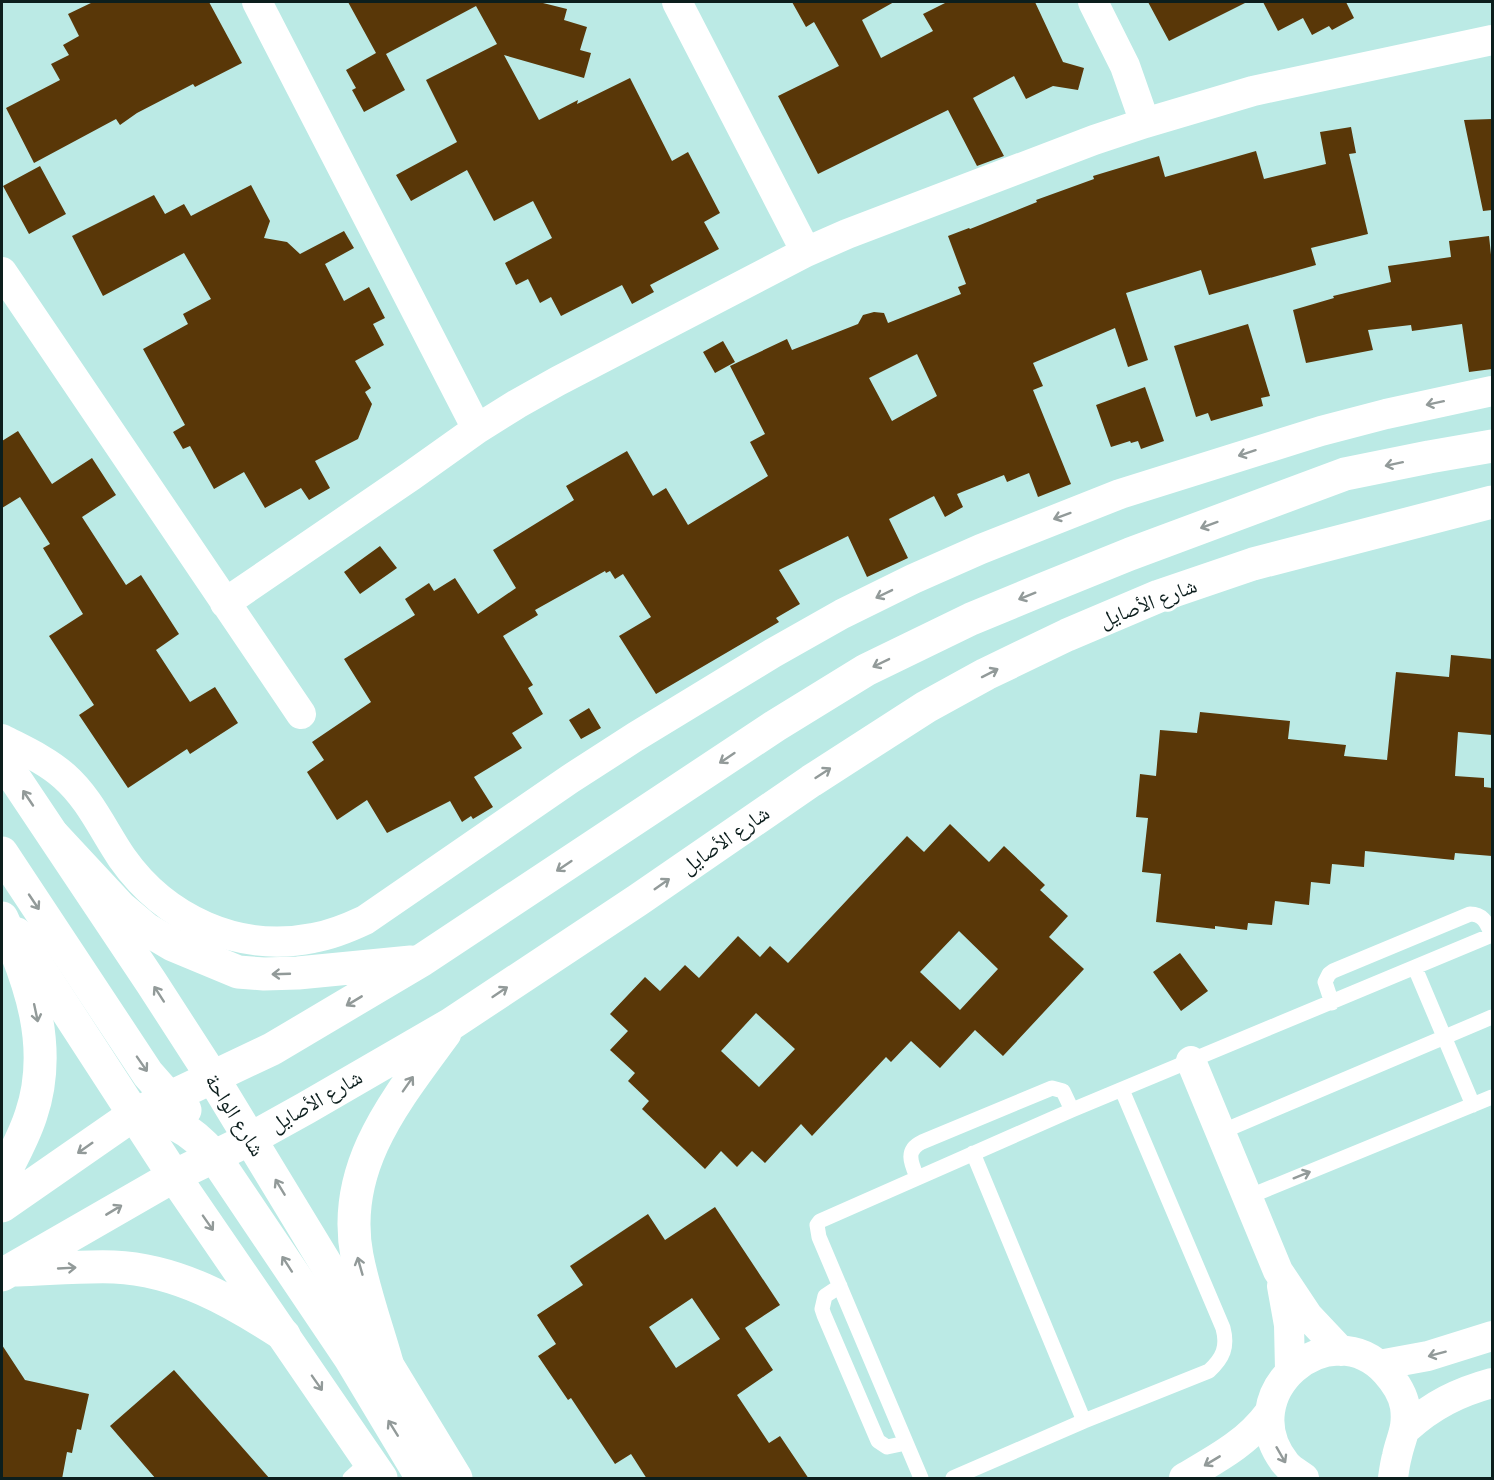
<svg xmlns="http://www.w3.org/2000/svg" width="1494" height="1480" viewBox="0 0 1494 1480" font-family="'Golos Text','Noto Naskh Arabic',sans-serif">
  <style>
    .building { fill: #593708; fill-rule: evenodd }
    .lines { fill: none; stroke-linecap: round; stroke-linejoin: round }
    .service { stroke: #fff; stroke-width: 15 }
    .minor { stroke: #fff; stroke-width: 30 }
    .tertiary { stroke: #fff; stroke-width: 33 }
    .secondary { stroke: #fff; stroke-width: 33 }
    .oneway { stroke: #929a99 }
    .labels { text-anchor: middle; stroke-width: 6; stroke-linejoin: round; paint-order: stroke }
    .street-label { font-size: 21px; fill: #0c1e1d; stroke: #fff }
  </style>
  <rect width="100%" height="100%" fill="#bbeae5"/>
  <path class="building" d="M93 2H209L242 63 195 87 193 84 137 113 120 125 116 119 34 163 6 108 60 80 51 64 69 55 63 45 79 36 68 14Z
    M348 2H539L567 9 564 20 587 27 580 50 591 53 584 78 504 55 539 120 578 100 577 104 630 78 672 161 688 152 720 213 704 222 719 249 650 285 654 292 632 304 622 285 561 316 551 297 540 303 528 279 516 285 505 263 552 238 533 201 494 221 467 170 411 201 396 175 457 142 426 80 497 44 476 6 386 54 405 90 364 112 352 90 356 88 346 70 376 53Z
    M792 2H894L862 20 881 58 933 31 923 14 947 2H1035L1063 62 1084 68 1078 90 1053 86 1026 99 1014 76 973 98 1004 156 977 166 948 110 818 174 778 96 839 66 814 22 806 27Z
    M1148 2H1247L1169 41Z
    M1263 2H1346L1354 18 1332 30 1329 26 1312 35 1303 18 1278 31Z
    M1492 119V210L1483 211 1464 120Z
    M1351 127 1356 153 1349 154 1368 234 1311 248 1316 265 1209 295 1201 270 1126 293 1148 360 1128 367 1115 328 1033 363 1043 386 1033 390 1071 484 1038 497 1029 473 1007 482 1004 475 957 494 963 507 945 517 934 496 889 519 908 558 867 577 848 536 779 570 800 604 776 618 779 622 656 694 619 636 651 617 623 574 615 579 610 571 606 573 605 571 535 610 538 615 503 636 533 685 528 688 543 714 512 733 522 748 474 777 493 807 473 819 471 816 462 822 450 801 387 833 367 800 337 820 307 772 324 760 312 742 371 702 344 659 415 615 405 599 429 583 434 591 455 578 478 614 516 588 493 550 574 500 566 486 627 451 653 496 666 488 688 525 768 476 750 442 765 434 730 366 787 339 792 350 858 324 863 315 874 312 884 313 888 323 961 294 958 287 966 284 948 236 969 228 970 229 1037 202 1036 200 1094 179 1093 176 1159 156 1165 177 1256 151 1264 179 1326 164 1320 132ZM917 354 937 396 892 421 869 378Z
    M40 166 66 214 29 234 3 186Z
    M251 185 270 221 264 238 287 242 300 254 344 231 354 248 325 264 344 301 369 287 385 318 373 324 384 345 355 361 371 388 365 392 372 404 358 439 315 461 330 488 309 500 301 488 265 508 244 472 214 489 190 446 183 449 173 432 185 425 143 349 188 324 183 314 211 299 184 253 103 296 72 236 154 195 165 214 184 204 191 216Z
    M1489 236 1492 264V369L1469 372 1462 324 1412 331 1411 325 1368 330 1373 350 1306 363 1293 310 1334 298 1333 296 1391 282 1388 266 1451 257 1449 241Z
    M1248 324 1270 396 1261 398 1263 406 1211 421 1208 413 1196 417 1174 346Z
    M723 341 735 362 715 373 703 352Z
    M1145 387 1164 441 1141 449 1138 441 1131 443 1130 441 1111 447 1096 405Z
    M18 431 52 484 92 458 116 495 82 517 126 585 141 575 179 634 156 650 190 702 215 687 238 723 190 754 187 749 128 788 79 715 94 705 49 636 83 614 43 548 50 544 20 497 2 508V441Z
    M380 546 397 568 360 594 344 572Z
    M1451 655 1492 659V735L1458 732 1455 776 1484 778V787L1492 788V856L1455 853 1454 860 1365 851 1364 867 1332 864 1330 884 1311 882 1309 905 1275 901 1272 925 1248 923 1247 930 1215 926V929L1156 922 1161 874 1142 872 1148 818 1136 817 1140 774 1156 776 1160 730 1197 733 1200 712 1290 721 1288 739 1346 745 1344 756 1387 760 1396 672 1449 677Z
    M589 708 601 728 581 739 569 720Z
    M950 824 989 862 1004 846 1045 885 1040 890 1068 916 1049 937 1084 969 1003 1056 975 1030 940 1068 911 1041 891 1062 886 1057 812 1136 801 1124 765 1163 752 1151 737 1167 721 1151 705 1169 642 1109 649 1101 628 1081 635 1073 610 1050 628 1031 610 1014 645 977 660 991 685 965 699 978 738 936 760 957 770 946 788 963 907 836 924 852ZM959 931 998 969 960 1010 920 972ZM756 1013 795 1049 759 1087 721 1051Z
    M1180 953 1208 991 1181 1011 1153 972Z
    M715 1207 780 1305 745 1328 773 1370 737 1395 769 1443 780 1436 809 1479H647L631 1454 615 1464 571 1398 568 1400 538 1356 556 1344 537 1315 583 1285 570 1266 648 1214 665 1240ZM692 1298 720 1339 676 1368 649 1327Z
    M2 1345 25 1380 89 1394 81 1430 77 1429 72 1453 67 1452 62 1479H2Z
    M174 1370 270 1479H156L110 1426Z"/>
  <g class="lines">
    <path class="service" d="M1415 968 1473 1105
      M1332 1003 1325 982 1329 974 1333 971 1470 914C1484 914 1487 924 1492 935
      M1221 1132 1492 1017
      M973 1153 1084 1421
      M917 1177C911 1163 905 1150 922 1142L1052 1088 1063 1091 1072 1110
      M1248 1197 1492 1097
      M840 1286 825 1296 822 1309 824 1315 878 1441 887 1447 906 1443
      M350 1478 370 1460
      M921 1478 819 1237 817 1225 820 1221 1072 1110 1492 935
      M953 1478 1084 1421 1209 1371C1223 1358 1228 1347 1223 1328L1122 1090"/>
    <path class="minor" d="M257 2 477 429
      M677 2 806 252
      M1093 2 1125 66 1145 123
      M2 272 301 714
      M225 603 411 476 477 429 517 404 558 381 806 252 847 234 1094 140 1145 123 1253 91 1492 40
      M2 739C23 750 46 760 64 776 90 799 103 830 122 858 165 919 238 953 313 938 331 935 348 928 365 920L570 779 635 737 773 653 842 614 913 579 981 549 1120 494 1321 431 1386 414 1492 391
      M1191 1061 1278 1271 1308 1316 1341 1351
      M1282 1286 1289 1325 1290 1370
      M1379 1365 1428 1356 1492 1336
      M1406 1429C1432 1405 1459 1392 1492 1383
      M1184 1478C1216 1459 1247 1443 1269 1413
      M1304 1478C1299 1474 1291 1470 1286 1464 1230 1395 1329 1310 1386 1372 1395 1382 1403 1394 1405 1407 1408 1429 1401 1437 1397 1456 1395 1463 1394 1471 1393 1478"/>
    <path class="tertiary" d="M2 759 151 982 213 1078 456 1478
      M17 934 174 1176 381 1478"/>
    <path class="secondary" d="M54 836 121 908 146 929 173 945 238 972 264 974 298 973 411 962
      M2 853 148 1074 170 1099 185 1110
      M2 918C30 980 54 1047 31 1115 24 1137 12 1158 2 1178
      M133 1115C170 1118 190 1128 214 1156L350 1358 422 1478
      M2 1206 133 1115 272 1049 422 960 775 726 866 670 971 619 1041 590 1130 554 1345 474 1429 457 1492 446
      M17 1270C49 1269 81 1266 114 1267 178 1270 232 1301 284 1335
      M2 1275 174 1176 250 1139 306 1108 451 1024 638 900 811 781 926 707 986 674 1067 635 1159 596 1253 564 1492 502
      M387 1363C377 1328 364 1292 357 1256 340 1167 396 1100 445 1033"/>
  </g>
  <defs><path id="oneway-shaft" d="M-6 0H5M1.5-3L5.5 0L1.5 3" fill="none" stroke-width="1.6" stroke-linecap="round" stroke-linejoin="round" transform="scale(1.5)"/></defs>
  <g class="oneway">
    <use href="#oneway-shaft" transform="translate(1435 403) rotate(168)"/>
    <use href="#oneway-shaft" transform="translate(1247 453) rotate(162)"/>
    <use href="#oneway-shaft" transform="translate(1394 464) rotate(168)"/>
    <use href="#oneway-shaft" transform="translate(1062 516) rotate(160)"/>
    <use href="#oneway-shaft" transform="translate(1209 525) rotate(160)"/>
    <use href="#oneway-shaft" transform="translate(884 594) rotate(154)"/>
    <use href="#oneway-shaft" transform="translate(1027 596) rotate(158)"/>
    <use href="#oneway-shaft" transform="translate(881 663) rotate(154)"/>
    <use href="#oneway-shaft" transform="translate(990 673) rotate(-27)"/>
    <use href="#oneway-shaft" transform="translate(727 758) rotate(146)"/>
    <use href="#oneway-shaft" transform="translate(823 773) rotate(-33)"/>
    <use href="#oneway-shaft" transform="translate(28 798) rotate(-124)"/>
    <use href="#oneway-shaft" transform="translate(564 866) rotate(146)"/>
    <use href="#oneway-shaft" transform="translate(662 884) rotate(-35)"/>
    <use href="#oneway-shaft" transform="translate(34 902) rotate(56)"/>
    <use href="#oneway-shaft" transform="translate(281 974) rotate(178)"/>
    <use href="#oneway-shaft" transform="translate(500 992) rotate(-34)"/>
    <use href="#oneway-shaft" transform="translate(159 994) rotate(-123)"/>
    <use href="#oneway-shaft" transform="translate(354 1001) rotate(149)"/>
    <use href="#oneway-shaft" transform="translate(36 1013) rotate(78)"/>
    <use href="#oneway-shaft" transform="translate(142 1064) rotate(55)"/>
    <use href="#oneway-shaft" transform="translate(408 1084) rotate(-55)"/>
    <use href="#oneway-shaft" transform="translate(85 1148) rotate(145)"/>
    <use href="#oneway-shaft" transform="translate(1302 1175) rotate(-22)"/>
    <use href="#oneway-shaft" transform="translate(280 1187) rotate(-121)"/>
    <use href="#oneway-shaft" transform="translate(114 1210) rotate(-31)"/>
    <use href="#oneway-shaft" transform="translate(208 1223) rotate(55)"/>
    <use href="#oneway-shaft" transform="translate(287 1264) rotate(-123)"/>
    <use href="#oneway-shaft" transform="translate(360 1266) rotate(-106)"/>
    <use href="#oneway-shaft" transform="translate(67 1268) rotate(-3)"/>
    <use href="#oneway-shaft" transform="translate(1437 1354) rotate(165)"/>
    <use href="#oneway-shaft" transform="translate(317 1383) rotate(55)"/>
    <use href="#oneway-shaft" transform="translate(393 1428) rotate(-122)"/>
    <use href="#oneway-shaft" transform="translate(1281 1455) rotate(60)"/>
    <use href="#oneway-shaft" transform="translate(1212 1461) rotate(149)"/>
  </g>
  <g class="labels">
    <g class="street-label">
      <text transform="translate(1148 603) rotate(-21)" y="7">شارع الأصايل</text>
      <text transform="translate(725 840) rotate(-35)" y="7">شارع الأصايل</text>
      <text transform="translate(316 1101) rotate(-30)" y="7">شارع الأصايل</text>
      <text transform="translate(235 1115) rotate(58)" y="7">شارع الواحة</text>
    </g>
  </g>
  <rect width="1494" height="1480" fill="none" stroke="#0c1e1d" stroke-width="6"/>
</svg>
